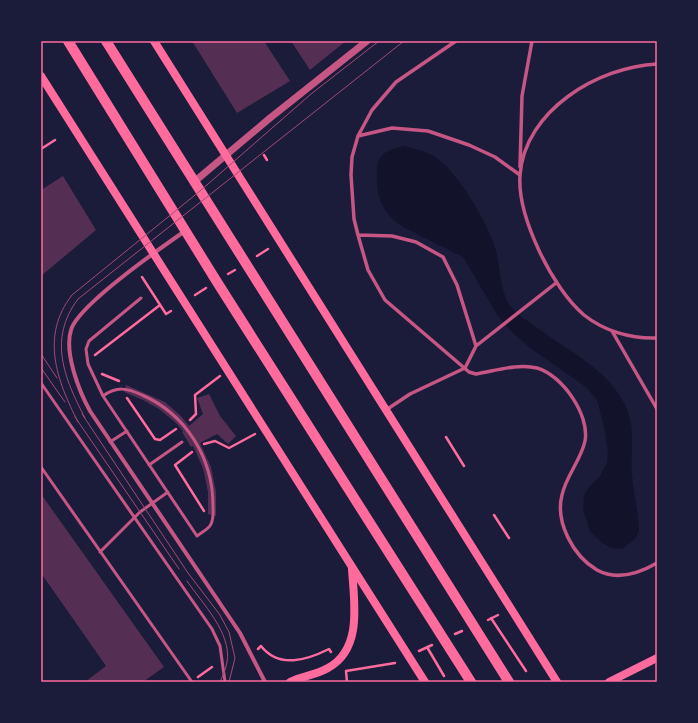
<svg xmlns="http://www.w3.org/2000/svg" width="698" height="723" viewBox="0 0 698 723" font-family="'Sofia Sans Condensed',sans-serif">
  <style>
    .water { fill: #12122b }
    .building { fill: #542f53 }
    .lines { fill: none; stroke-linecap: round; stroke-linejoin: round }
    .path { stroke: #ff6b9d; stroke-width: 2.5 }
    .service { stroke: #c65784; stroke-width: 3 }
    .pedestrian { stroke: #c65784; stroke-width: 3.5 }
    .minor { stroke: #c65784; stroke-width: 4 }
    .tertiary { stroke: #c65784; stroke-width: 7 }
    .secondary { stroke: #ff6b9d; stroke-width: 8 }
    .primary { stroke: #ff6b9d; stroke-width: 10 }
    .tram { stroke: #a44b75; stroke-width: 1 }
    .neatline { fill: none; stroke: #ff6b9d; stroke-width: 1.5 }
  </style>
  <rect width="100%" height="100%" fill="#1b1b3a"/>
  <path class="water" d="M404 146C415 149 429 152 438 159 459 174 492 229 497 255 501 273 500 292 511 307 518 315 529 322 537 328 569 351 610 371 626 407 636 429 630 453 632 476 634 494 638 512 639 530L636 538 622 549 612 548 602 543 590 531 583 510 584 495 590 486 600 476 607 463 608 452 604 426 597 400 586 387 529 347 509 329 498 316 463 257 403 227C384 215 376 198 377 176 377 169 376 164 380 158 386 150 395 148 404 146Z"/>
  <path class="building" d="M192 41H264L290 81 237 113Z
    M291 41H346L310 70Z
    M63 176 96 230 41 276V190Z
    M126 385 165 402 181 416 189 426 203 414 197 398 209 394 220 416 236 436 228 444 217 434 200 443 211 467 216 492V516L208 514V492L203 468 193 446 191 447 182 432 183 431 175 422 159 409 143 400 124 392Z
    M41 494 164 667 143 682H85L106 666 41 573Z"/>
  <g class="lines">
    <path class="path" d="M41 149 55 140
      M264 155 267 160
      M257 256 268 249
      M228 274 235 270
      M142 277 166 314 171 311
      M195 295 206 288
      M95 355 160 305
      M102 374 119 381
      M127 398 155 439 160 440 176 429
      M190 420 196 414 195 395 220 376
      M446 437 464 466
      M204 444 215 441 229 448 255 434
      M192 452 175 465 204 511
      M494 515 509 538
      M491 618 526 671
      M488 620 498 615
      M455 634 462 631
      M427 647 444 676
      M258 649 261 646C279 669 307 660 329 649L331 652
      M419 651 432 645
      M346 671 395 663
      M346 671 347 682
      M198 677 212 667"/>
    <path class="service" d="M41 383 212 629 220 646 225 682
      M103 396C117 386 127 388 142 395 186 414 213 458 213 506 213 511 214 518 211 524 209 529 202 532 197 536L103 396 88 364 86 349 89 341 141 298
      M110 442 127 431
      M149 465 182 442
      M41 467 192 682
      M100 552 140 512 168 492"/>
    <path class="pedestrian" d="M456 41 396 82 372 110 358 136 352 157 351 175 354 219 358 235 368 270 385 300 469 372 476 374C495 371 518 363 537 368 562 375 590 415 585 441 581 460 566 476 562 495 555 522 573 556 597 570 617 581 638 574 657 563
      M657 64C598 67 525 110 520 175 517 216 552 288 584 315 604 331 631 339 657 338
      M358 136 392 128 428 131 469 145 495 157 520 175V173
      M520 167 522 96 532 41
      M358 235 392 236 416 242 443 257 457 285 476 346
      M612 331 657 409
      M386 410 410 394 465 368 476 346 556 283"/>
    <path class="minor" d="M185 231C162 247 78 305 71 330 64 353 79 391 90 411L240 633 265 682"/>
    <path class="tertiary" d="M194 182 270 118 367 41"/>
    <path class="secondary" d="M154 41 557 682
      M41 76 425 682
      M290 682C302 676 316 675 328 668 363 649 354 602 352 569
      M609 682 657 658"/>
    <path class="primary" d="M68 41 217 282 471 682
      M106 41 509 682"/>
    <path class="tram" d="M41 354 57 378
      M41 368 65 402
      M82 414 188 573 220 615 229 632 235 658 229 682
      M75 417 179 569
      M85 418C64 378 48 339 78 299L404 41
      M78 422C57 381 40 336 72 295L200 191 311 94 379 41
      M187 581C202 603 232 633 227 662 226 669 223 675 220 682"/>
  </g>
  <rect width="698" height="723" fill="none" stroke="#1b1b3a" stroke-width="84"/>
  <rect x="42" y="42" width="614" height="639" class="neatline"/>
</svg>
